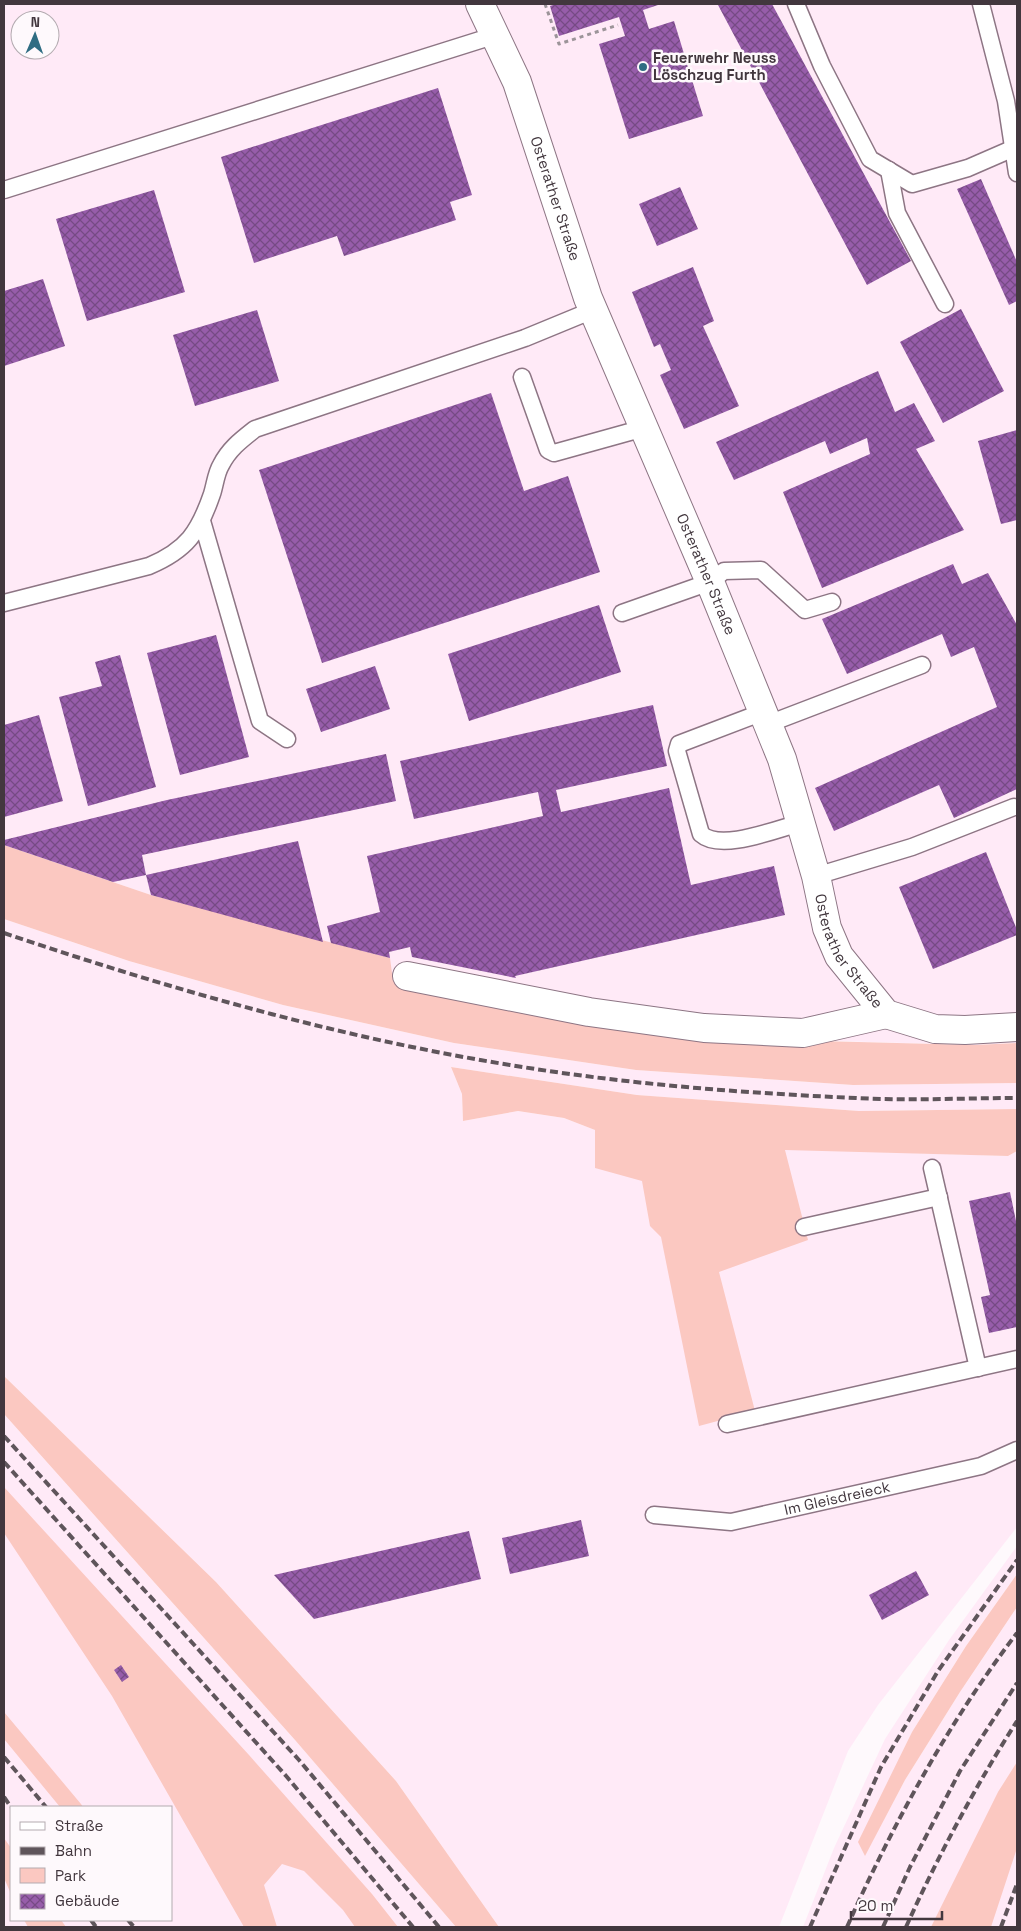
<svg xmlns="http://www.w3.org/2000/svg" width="1021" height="1931" viewBox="0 0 1021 1931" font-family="'Space Grotesk',sans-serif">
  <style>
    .built { fill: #ffeaf7; fill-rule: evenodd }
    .green { fill: #fbc8c1 }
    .building { fill: url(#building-cross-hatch) }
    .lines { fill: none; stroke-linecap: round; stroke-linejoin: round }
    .service-casing { stroke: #8d7584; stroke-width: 19 }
    .minor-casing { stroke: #8d7584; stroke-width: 30 }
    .path { stroke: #9c9499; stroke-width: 3; stroke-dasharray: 4 4; stroke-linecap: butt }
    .service { stroke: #fff; stroke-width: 16 }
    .minor { stroke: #fff; stroke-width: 28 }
    .rail { stroke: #5f555b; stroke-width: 4; stroke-dasharray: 8 4; stroke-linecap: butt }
    .poi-dot { fill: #2f6d83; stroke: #fef9fc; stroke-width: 2 }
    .labels { text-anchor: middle; stroke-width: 5; stroke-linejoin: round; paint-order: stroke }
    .poi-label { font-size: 15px; font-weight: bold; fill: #42373e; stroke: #fef9fc; text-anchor: start }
    .street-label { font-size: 15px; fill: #42373e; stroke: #fef9fc }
  </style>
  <defs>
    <pattern id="building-cross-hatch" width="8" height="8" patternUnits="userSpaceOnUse" patternTransform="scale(1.25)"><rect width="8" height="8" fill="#975daa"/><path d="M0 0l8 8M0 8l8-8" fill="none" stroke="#764a84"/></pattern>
  </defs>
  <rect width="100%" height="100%" fill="#fef9fc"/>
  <path class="built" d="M4 4H1017V1043L974 1045 800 1040 569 1016 392 981 323 942 151 895 4 845ZM20 20H50V50H20Z
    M4 919 129 961 283 1005 454 1043 636 1070 853 1085 1017 1083V1109L859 1111 637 1095 451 1067 462 1094 463 1121 518 1111 564 1118 595 1130 785 1149 1008 1156 1017 1151V1527L878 1705 848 1751 779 1927H499L396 1781 216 1582 4 1376Z
    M4 1414 295 1740 456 1927H4ZM11 1807H171V1920H11Z
    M1017 1546V1574L966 1646 912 1732 887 1785 865 1855 905 1780 960 1692 1017 1607V1927H803L834 1848 885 1739 949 1640Z"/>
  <path class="green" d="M4 845 151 895 390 958 393 981 569 1016 701 1038 974 1045 1017 1043V1083L853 1085 636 1070 454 1043 283 1005 129 961 4 919Z
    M451 1067 637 1095 859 1111 1017 1109V1151L1008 1156 785 1150 808 1240 719 1272 755 1411 699 1426 661 1237 650 1226 642 1181 595 1168V1130L564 1118 518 1111 463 1121 462 1094Z
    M4 1376 216 1582 396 1781 499 1927H456L295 1740 4 1414Z
    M4 1487 249 1755 372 1894 398 1927H355L343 1910 304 1871 282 1864 264 1885 277 1927H244L112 1696 4 1533Z
    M1017 1574V1607L960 1692 905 1780 865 1856 858 1842 912 1732 966 1646Z
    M4 1712 81 1804 83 1807H60L4 1739Z
    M1017 1762V1848L991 1927H931L998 1792Z
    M4 1838 11 1848V1894L4 1878Z
    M24 1920H61L66 1927H28Z"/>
  <path class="building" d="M556 4H661L643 10 649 29 674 21 703 116 629 139 599 44 625 36 619 17 559 36 550 6Z
    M720 4H772L911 261 867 285 718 5Z
    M438 88 472 195 450 202 456 220 344 256 337 236 254 263 221 157Z
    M981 179 1017 262V301L1009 305 957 189Z
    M680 187 698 229 657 246 639 204Z
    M154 190 185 292 87 321 56 219Z
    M693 267 714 321 703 326 739 406 684 429 660 375 671 370 660 344 654 347 632 292Z
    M43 279 65 346 4 366V291Z
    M961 309 1004 391 943 423 900 342Z
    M257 310 279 381 195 406 173 335Z
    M878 371 895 412 914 403 921 416 935 441 916 449 964 530 822 588 783 492 870 454 867 438 830 454 825 441 734 480 716 442Z
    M491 393 524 491 568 476 600 572 322 663 259 470Z
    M1017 430V520L1001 524 978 441Z
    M953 564 962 584 988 573 1017 625V789L954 818 939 785 834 831 815 788 997 707 974 647 951 657 942 634 847 674 822 619Z
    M599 605 621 672 469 721 448 654Z
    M216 635 249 757 180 775 147 653Z
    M120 655 156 787 88 806 59 697 102 686 95 662Z
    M375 666 390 709 321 732 306 689Z
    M653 705 667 766 556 790 561 812 669 788 691 885 774 866 785 915 515 976 516 978 412 957 410 947 389 952 390 958 331 943 327 926 380 912 367 856 543 816 538 792 414 819 400 761Z
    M39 715 63 801 4 817V725Z
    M386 754 396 801 142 855 146 875 113 882 4 845V840L167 800Z
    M298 841 323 942 151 895 146 875Z
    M986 852 1017 930V935L933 969 899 887Z
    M1010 1192 1017 1226V1327L989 1333 981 1297 990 1295 969 1201Z
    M581 1520 589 1556 510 1574 502 1538Z
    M469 1531 481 1579 314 1619 274 1575Z
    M916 1571 929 1595 882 1620 869 1595Z
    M121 1665 129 1677 122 1682 114 1670Z"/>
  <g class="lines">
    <defs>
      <g id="service">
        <path d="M796 4 822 66 870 159 912 184 968 168 1014 148"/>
        <path d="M981 4 1006 101 1017 173"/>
        <path d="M889 170 897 213 945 304"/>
        <path d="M4 190 496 35"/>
        <path d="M522 377 548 450 554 453 644 428"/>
        <path d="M202 521 260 721 287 739"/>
        <path d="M4 603 149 566C187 550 199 532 212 494 215 485 216 473 221 465 229 449 241 440 255 429L525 338 593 310"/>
        <path d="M622 613 710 582 724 571 761 570 805 610 832 602"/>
        <path d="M763 712 679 744 677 751 701 834C721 852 776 829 800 823"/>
        <path d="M768 724 922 665"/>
        <path d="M816 876 912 847 1014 807"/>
        <path d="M932 1168 978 1368"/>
        <path d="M804 1227 939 1197"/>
        <path d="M727 1424 1017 1359"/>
        <path id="s1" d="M654 1515 731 1522 981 1466 1017 1450"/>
      </g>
      <g id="minor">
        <path id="s2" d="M480 4 517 82 588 298 710 582 782 759 816 876 827 928 839 956 886 1014 935 1029 965 1030 1017 1027"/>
        <path d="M407 976 589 1012 704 1028 803 1033 886 1014"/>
      </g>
    </defs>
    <use href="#service" class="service-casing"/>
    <use href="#minor" class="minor-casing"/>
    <path class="path" d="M545 4 559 44 618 25"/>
    <use href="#service" class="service"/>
    <use href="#minor" class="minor"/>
    <path class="rail" d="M4 933C170 989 337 1037 510 1065 625 1084 741 1093 856 1098 910 1101 964 1098 1017 1098
      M4 1436 299 1760 439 1927
      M4 1462 287 1777 413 1927
      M4 1757 46 1807
      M4 1797 11 1807
      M91 1920 96 1927
      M128 1920 134 1927
      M810 1927 881 1767 938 1671 1017 1560
      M847 1927C893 1824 948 1723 1017 1633
      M883 1927 910 1867 960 1771 1017 1683
      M906 1927C938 1856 975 1787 1017 1721
      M1001 1927 1017 1884"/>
  </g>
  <circle class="poi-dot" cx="643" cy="67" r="5"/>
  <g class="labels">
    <g class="poi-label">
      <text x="653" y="63">Feuerwehr Neuss<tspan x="653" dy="17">Löschzug Furth</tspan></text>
    </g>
    <g class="street-label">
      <text dy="5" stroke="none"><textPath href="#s2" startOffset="209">Osterather Straße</textPath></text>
      <text dy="5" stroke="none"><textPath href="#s2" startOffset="614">Osterather Straße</textPath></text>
      <text dy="5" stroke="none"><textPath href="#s2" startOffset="1019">Osterather Straße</textPath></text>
      <text dy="5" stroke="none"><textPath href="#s1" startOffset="186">Im Gleisdreieck</textPath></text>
    </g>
  </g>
  <rect width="1021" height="1931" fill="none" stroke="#42373e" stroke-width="10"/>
  <rect x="10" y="1806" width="162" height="115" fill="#fef9fc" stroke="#b3abb0"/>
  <rect x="20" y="1822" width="25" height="8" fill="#ffffff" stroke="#b3abb0"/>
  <text x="55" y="1831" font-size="15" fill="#42373e">Straße</text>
  <rect x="20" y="1847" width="25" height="8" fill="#5f555b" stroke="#b3abb0"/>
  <text x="55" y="1856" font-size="15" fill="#42373e">Bahn</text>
  <rect x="20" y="1868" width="25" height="15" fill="#fbc8c1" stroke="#b3abb0"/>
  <text x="55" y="1881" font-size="15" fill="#42373e">Park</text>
  <rect x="20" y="1894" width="25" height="15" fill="url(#building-cross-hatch)" stroke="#b3abb0"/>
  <text x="55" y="1906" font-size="15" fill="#42373e">Gebäude</text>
  <g transform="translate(35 35) rotate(2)"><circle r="24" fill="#fef9fc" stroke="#b3abb0"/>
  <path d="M0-4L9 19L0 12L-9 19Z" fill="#2f6d83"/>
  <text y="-8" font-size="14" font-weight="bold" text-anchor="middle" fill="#42373e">N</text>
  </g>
  <path d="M851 1911v8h91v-8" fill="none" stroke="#42373e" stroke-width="2.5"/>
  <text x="858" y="1911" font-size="15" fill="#42373e" stroke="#fef9fc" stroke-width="4" paint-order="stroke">20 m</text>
</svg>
